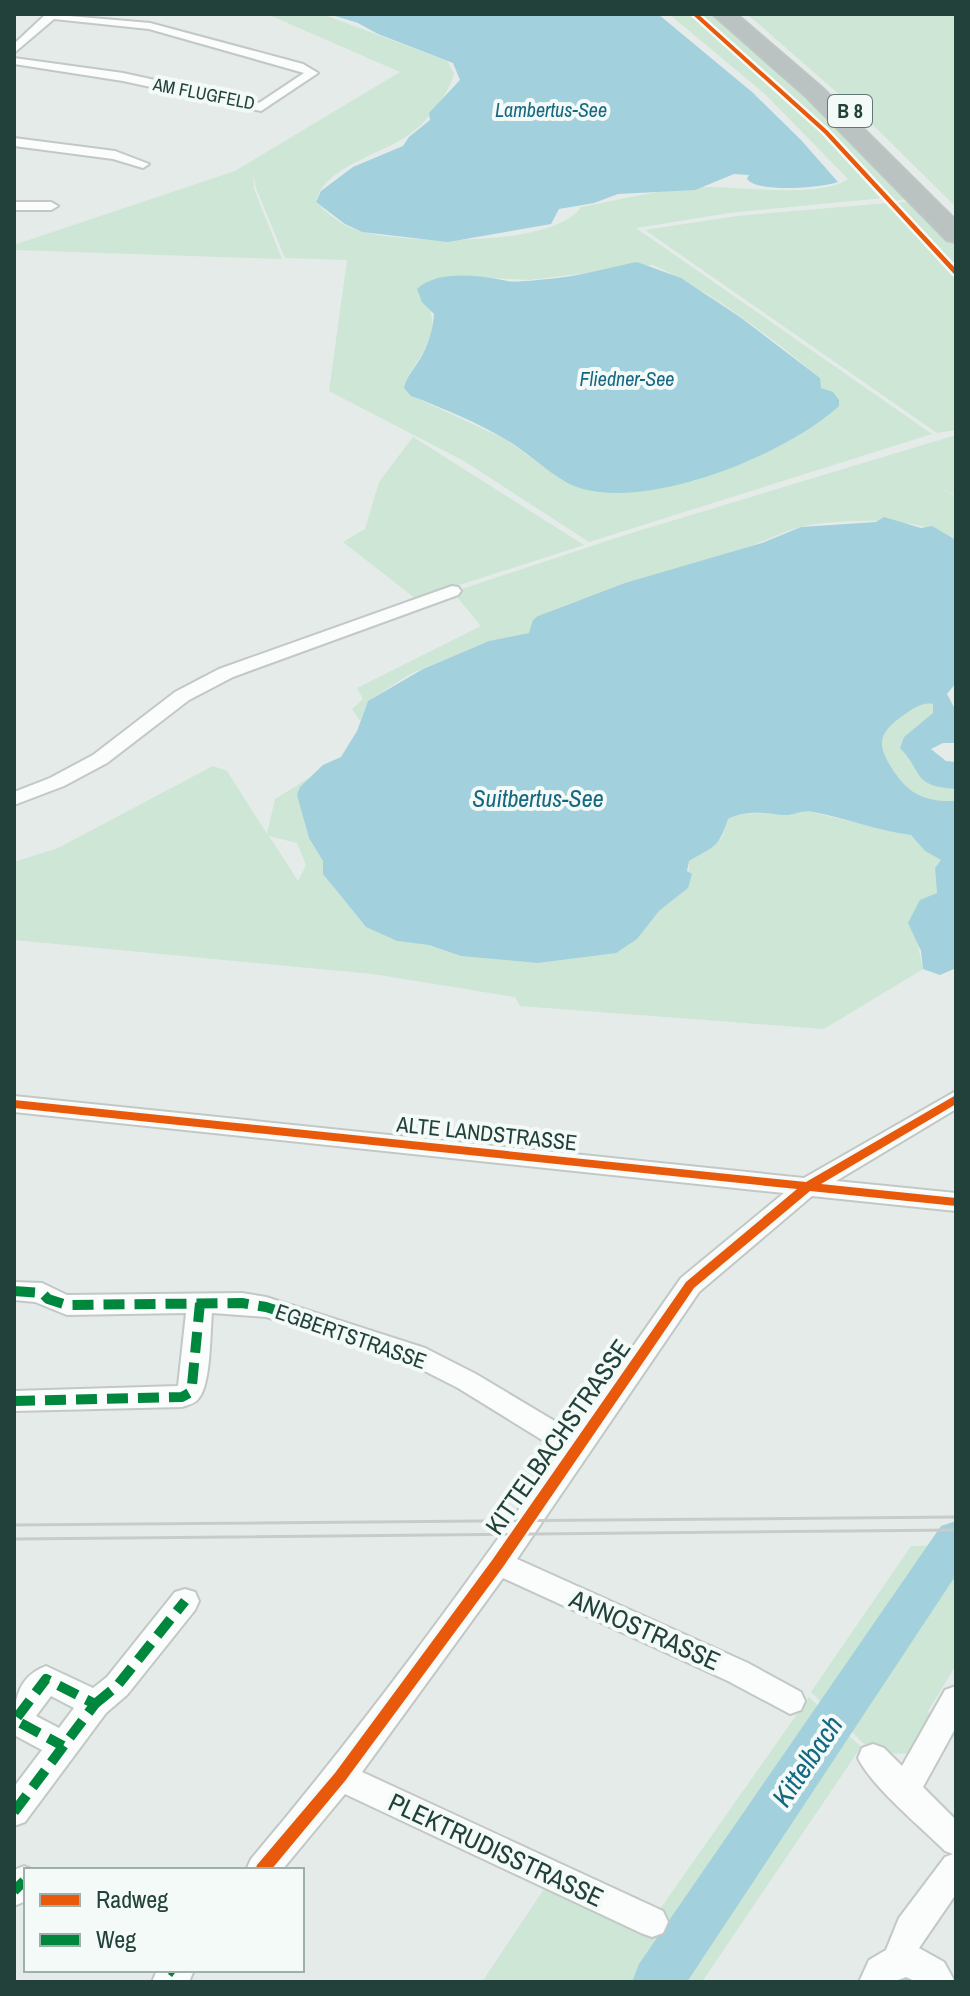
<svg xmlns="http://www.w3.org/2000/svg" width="970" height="1996" viewBox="0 0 970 1996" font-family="'Archivo Narrow',sans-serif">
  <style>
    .green { fill: #cde6d6; fill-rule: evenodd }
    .water { fill: #a2d0dc }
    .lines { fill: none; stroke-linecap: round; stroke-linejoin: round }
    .river { fill: #a2d0dc; fill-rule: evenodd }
    .street-casing { stroke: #c2c8c6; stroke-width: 4 }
    .highway-casing { stroke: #bcc7c4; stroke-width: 4 }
    .street { fill: #fbfcfc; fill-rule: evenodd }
    .highway { fill: #bac3c2; fill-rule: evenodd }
    .tram { stroke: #c7ccca; stroke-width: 3 }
    .quiet { stroke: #00873e; stroke-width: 10; stroke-dasharray: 21 10; stroke-linecap: butt }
    .cycleway-casing { stroke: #f3faf7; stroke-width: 5 }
    .cycleway { fill: #e8590c; fill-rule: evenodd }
    .labels { text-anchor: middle; stroke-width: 8; stroke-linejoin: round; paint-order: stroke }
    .far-street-label { font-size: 18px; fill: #21413a; stroke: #f3faf7 }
    .far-water-label { font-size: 20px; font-style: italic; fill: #156882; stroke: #f3faf7 }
    .shield { fill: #f3faf7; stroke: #607873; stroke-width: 2 }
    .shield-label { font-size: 20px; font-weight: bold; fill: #21413a }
    .street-label { font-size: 22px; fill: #21413a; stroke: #f3faf7 }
    .water-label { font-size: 24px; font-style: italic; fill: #156882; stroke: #f3faf7 }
    .near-street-label { font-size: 26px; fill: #21413a; stroke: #f3faf7 }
    .near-water-label { font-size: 28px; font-style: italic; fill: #156882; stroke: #f3faf7 }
  </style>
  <rect width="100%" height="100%" fill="#e5ebe9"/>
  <path class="green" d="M267 14H322L447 61 454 73C449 94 427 122 410 134 383 154 323 167 316 202 327 214 345 228 362 232 407 243 553 248 581 207 623 199 666 188 709 187 743 187 821 198 848 179L765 94 669 14H692L823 132 883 198 729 213 636 228 932 434 589 542 464 461 329 391 347 260 285 258 256 188 253 172 254 189 282 259 14 250V245L235 171 400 72ZM653 265C713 292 769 336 820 378L819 383 827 417 784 443 730 468 694 481 652 490 553 473 505 439 412 396 410 373C423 354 441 325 427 304L463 276 528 280Z
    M698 14H718L726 21 916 198 893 201 792 95Z
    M747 14H956V207L864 116Z
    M917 201 956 242V270L894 203Z
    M888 203 956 276V430L937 433 645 230 737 216Z
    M956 435V496L937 485 956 497V540C922 516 851 519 809 525 785 529 763 543 740 550 672 571 603 589 538 616L530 633 489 641 410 674 368 701 360 721 352 709 363 699 357 688 481 626 453 592 625 535Z
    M413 437 584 545 416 599 343 542 365 529 379 482Z
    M925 702 933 704V713L904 737 900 748C923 773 912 786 956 789V801C939 801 923 801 908 790 891 778 872 745 888 726 896 717 914 707 925 702Z
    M213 766 227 771 267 834 275 799 312 776 297 795 309 838 323 861 334 888 366 927 397 941 429 945 461 956 537 963 637 939 659 911 688 888 689 861 722 838 728 819C753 807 778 819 802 810L911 835 925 851 941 860 935 868 937 893 915 933 923 969 824 1029 520 1006 515 997 373 974 14 940V862L58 848ZM269 836 297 843 306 865 298 881Z
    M956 1545V1665L928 1711 932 1720 911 1754 890 1753 863 1743 811 1692 911 1546Z
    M809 1697 861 1747 702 1982H482L546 1886 646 1929Z"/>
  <path class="water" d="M329 14H658L752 92 801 140 838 182C821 188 757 193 747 179L749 175 734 174 695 190 618 194 594 203 559 209 551 224 448 242 362 232 345 224 316 202 321 191 353 167 403 146 409 137 430 120 429 113 460 80 453 63 378 34 358 23Z
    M637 262 681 278 740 317 820 378 821 388 833 392 839 400V406C787 454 651 510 580 488 556 481 530 453 505 439 476 422 443 408 411 396L404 388C407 376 414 369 420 359 428 346 433 329 434 314L422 302 417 289C439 269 482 276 507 281 516 283 546 279 557 278 584 275 611 267 637 262Z
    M884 517 921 528 932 526 956 540V683L947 694 956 711V743H943L931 749 946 761 956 762V789C911 786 924 773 900 748L904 737 933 713V704C922 702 915 708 905 714 879 732 875 743 893 770 909 795 926 802 956 801V968L940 975 923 969 921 951 908 923 920 900 937 893 935 868 941 860 925 851 911 835C878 831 846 818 813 812 802 809 793 816 783 815 764 813 747 810 728 819 718 850 713 846 689 861L687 871 692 874 688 888 659 911 637 939 616 953 537 963 461 956 429 945 397 941 366 927 323 874V861L309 838 297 795 300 787 323 765 341 757 357 731 368 701 423 669 489 641 529 633 533 620 538 616 625 583 762 543 801 527 876 522Z"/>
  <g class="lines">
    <path class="river" d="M956 1521V1575L687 1982H632L639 1964 941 1526Z"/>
    <defs>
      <path id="street" d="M46 14 150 23 303 64 318 73 261 111 123 81 14 64V58L123 73 259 103 304 73 149 29 54 19 14 53V44Z
        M14 138 115 151 149 164 143 168 113 159 14 146Z
        M14 202H51L58 206 51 210H14Z
        M452 586 458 587 461 591 458 595 233 677 189 700 107 763 64 786 14 805V792L50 778 93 755 175 692 219 669Z
        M956 1091V1109L836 1181 956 1193V1211L812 1196 699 1292 517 1559 748 1663 801 1692 805 1701 801 1710 790 1714 728 1681 503 1578 362 1772 663 1911 668 1922 663 1933 652 1937 641 1933 345 1794 282 1870H246L251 1859C361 1729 462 1591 560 1451L458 1388 407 1362 266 1317 212 1313C210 1333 211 1383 199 1398 195 1404 188 1405 182 1407L14 1411V1391L178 1386 186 1313 67 1315 35 1302 14 1300V1282L42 1283 67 1295 242 1293 266 1297 425 1348 476 1374 573 1432 681 1278 784 1193 14 1112V1096L804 1178Z
        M185 1589 195 1592 199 1601 195 1610 127 1695 106 1713 25 1822 14 1826V1787L42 1750 14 1735C14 1706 14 1678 46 1666L93 1688 107 1677 175 1592ZM51 1696 74 1708 59 1728 36 1716Z
        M956 1686V1727L923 1787 956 1820V1894L919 1948 944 1962 955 1982H917L906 1977 893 1982H859L869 1960 886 1950 899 1918 945 1857 953 1854 945 1851C921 1827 871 1786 858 1758L862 1748 873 1744 884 1748 902 1766 945 1690Z
        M24 1866 34 1870H26V1901L14 1906V1870Z
        M157 1970H194L189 1982H152Z"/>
      <path id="highway" d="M713 14H736L822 88 956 221V242L947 240 807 97Z"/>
    </defs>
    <use href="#street" class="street-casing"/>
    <use href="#highway" class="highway-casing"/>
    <use href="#street" class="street"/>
    <use href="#highway" class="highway"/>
    <path class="tram" d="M14 1525 956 1517
      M14 1539 956 1530"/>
    <path class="quiet" d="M14 1291 42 1293 48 1299 67 1305 242 1303 266 1307 416 1355
      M14 1401 182 1397 189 1393 192 1385 200 1303
      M95 1704 117 1686 185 1601
      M14 1812 95 1704 46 1679 15 1720 63 1746
      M14 1891 24 1881
      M171 1970 175 1973"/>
    <defs>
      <path id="cycleway" d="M692 14H698L828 131 956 269V275L954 274 824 133Z
        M956 1095V1104L821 1184 956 1198V1206L810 1191 694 1288 503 1567 345 1781 271 1870H255L257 1865 335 1773 493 1559 686 1282 797 1189 14 1108V1100L806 1182Z"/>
    </defs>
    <use href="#cycleway" class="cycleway-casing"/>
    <use href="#cycleway" class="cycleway"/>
  </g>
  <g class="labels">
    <g class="far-street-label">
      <text transform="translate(204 94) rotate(11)" y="6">AM FLUGFELD</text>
    </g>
    <g class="far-water-label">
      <text x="551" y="117">Lambertus-See</text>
      <text x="627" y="386">Fliedner-See</text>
    </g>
    <rect class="shield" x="828" y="95" width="44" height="32" rx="6"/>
    <g class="shield-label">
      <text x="850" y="118">B 8</text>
    </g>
    <g class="street-label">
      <text transform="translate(487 1133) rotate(6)" y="8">ALTE LANDSTRASSE</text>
      <text transform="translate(351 1336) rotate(19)" y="8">EGBERTSTRASSE</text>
    </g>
    <g class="water-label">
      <text x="538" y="807">Suitbertus-See</text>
    </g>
    <g class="near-street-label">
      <text transform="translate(558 1437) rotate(-55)" y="9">KITTELBACHSTRASSE</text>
      <text transform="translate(645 1630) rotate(24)" y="9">ANNOSTRASSE</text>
      <text transform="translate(496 1850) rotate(25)" y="9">PLEKTRUDISSTRASSE</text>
    </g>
    <g class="near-water-label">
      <text transform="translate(807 1761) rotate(-56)" y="10">Kittelbach</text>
    </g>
  </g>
  <rect width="970" height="1996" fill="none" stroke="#21413a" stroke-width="32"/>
  <rect x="24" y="1868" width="280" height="104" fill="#f3faf7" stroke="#9fb0ab" stroke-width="2"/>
  <rect x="40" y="1894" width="40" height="12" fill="#e8590c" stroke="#9fb0ab" stroke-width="2"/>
  <text x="96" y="1908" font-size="24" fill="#21413a">Radweg</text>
  <rect x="40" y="1934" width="40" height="12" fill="#00873e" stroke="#9fb0ab" stroke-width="2"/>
  <text x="96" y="1948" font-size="24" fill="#21413a">Weg</text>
</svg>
